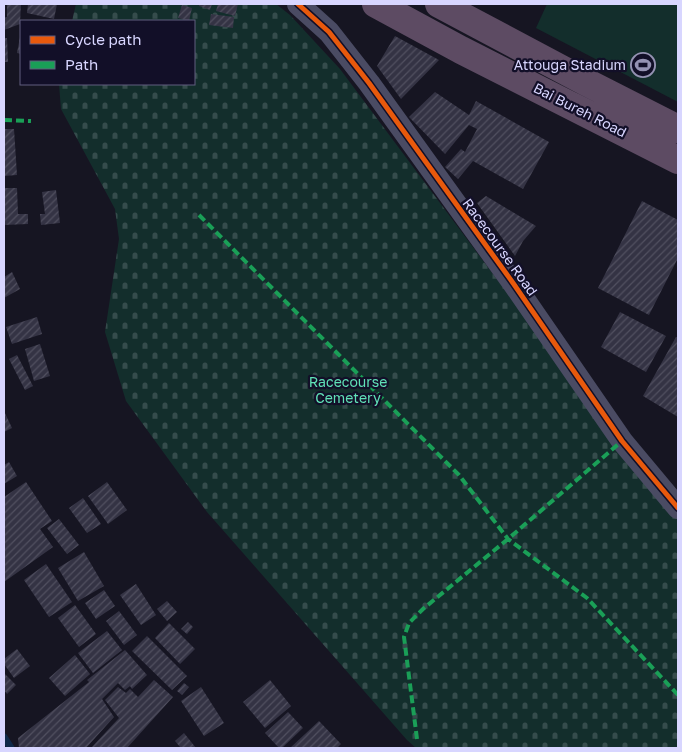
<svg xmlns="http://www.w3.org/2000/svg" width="682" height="752" viewBox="0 0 682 752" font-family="'Golos Text',sans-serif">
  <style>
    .cemetery { fill: url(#cemetery-stones) }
    .garden { fill: #132e2c }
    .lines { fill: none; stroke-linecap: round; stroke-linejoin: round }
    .stream { stroke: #0f2949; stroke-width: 7 }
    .building { fill: url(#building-hatch) }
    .minor { stroke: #4a4b63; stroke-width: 22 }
    .highway { stroke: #5d4b63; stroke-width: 28 }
    .quiet { stroke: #1a9f57; stroke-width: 4; stroke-dasharray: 8 4; stroke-linecap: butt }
    .cycleway-casing { stroke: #120f28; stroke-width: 8 }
    .cycleway { stroke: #e8590c; stroke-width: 5 }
    .labels { text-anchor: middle; stroke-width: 4.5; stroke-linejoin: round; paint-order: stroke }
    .poi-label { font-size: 14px; fill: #d8d6ff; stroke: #120f28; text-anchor: end }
    .street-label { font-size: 14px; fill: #d8d6ff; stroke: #120f28 }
    .park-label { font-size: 14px; fill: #60e1b7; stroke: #120f28 }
  </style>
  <defs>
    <pattern id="cemetery-stones" width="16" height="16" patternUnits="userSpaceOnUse" patternTransform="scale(1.25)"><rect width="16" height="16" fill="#132e2c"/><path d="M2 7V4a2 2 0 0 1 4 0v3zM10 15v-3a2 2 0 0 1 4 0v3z" fill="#354c4c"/></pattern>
    <pattern id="building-hatch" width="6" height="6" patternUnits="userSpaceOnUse" patternTransform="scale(1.25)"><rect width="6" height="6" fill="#343344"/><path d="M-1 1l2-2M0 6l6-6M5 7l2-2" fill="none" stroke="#515060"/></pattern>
  </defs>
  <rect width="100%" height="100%" fill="#161522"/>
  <path class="cemetery" d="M76 4H276L290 15 340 69 499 282 678 509V748H416L407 740 207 512 126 401 105 332 119 239 115 209 61 109 59 84H194V21H72Z"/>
  <path class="garden" d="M547 4H678V102L536 28Z"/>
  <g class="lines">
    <path class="stream" d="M4 737 11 748"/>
  </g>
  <path class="building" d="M7 4H21L20 24 4 30V18L7 17Z
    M28 4H57L54 19 27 13Z
    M199 4H212L210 10 199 6Z
    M218 4H238L235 16 216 11Z
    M182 5 192 8 189 21 178 18Z
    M211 14 234 17 233 28 209 25Z
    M395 36 439 60 401 99 377 66Z
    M20 37H21V54L17 53Z
    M4 38H7L8 62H4Z
    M435 92 469 115 476 101 549 142 523 189 473 161 458 179 445 167 461 149 465 152 477 129 469 125 445 154 409 117Z
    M4 129H14L17 175 4 176Z
    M4 188H17L18 214H28V224L4 225Z
    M56 190 60 223 41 225 40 214H45L42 192Z
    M486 196 536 226 523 241 515 256 477 203Z
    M642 201 678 220V258L649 315 598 288Z
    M12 272 20 289 4 298V277Z
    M620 312 666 336 646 372 601 347Z
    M37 317 42 334 12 344 6 327Z
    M676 337 678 338V417L643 396Z
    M40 344 50 376 34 381 25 349Z
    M17 355 33 386 25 390 9 359Z
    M4 411 12 428 4 432Z
    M9 462 17 476 4 484V465Z
    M26 482 52 521 40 529 53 547 4 582V497Z
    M107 482 127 510 108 524 88 496Z
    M83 498 101 524 87 533 69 508Z
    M59 519 79 545 67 554 47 528Z
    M84 552 104 586 78 601 58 568Z
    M46 564 72 602 49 617 24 580Z
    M136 584 156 615 141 625 120 595Z
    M104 590 115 606 96 619 85 603Z
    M167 601 177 612 167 621 157 609Z
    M75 605 96 634 79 647 58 618Z
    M119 611 137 635 124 645 106 621Z
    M188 622 193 627 187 634 181 629Z
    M169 623 195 649 180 664 155 638Z
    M107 631 122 650 93 673 78 653Z
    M147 636 187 676 172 690 132 651Z
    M17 649 30 666 14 678 4 664V659Z
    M125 650 147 675 132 689 130 686 125 690 118 683 102 699 114 717 86 748H19L18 738 89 682 87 680Z
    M75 655 90 674 65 696 49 678Z
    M5 674 16 685 7 694 4 690V676Z
    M154 680 173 697 127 748H91L119 718 105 700 118 687 126 693 130 689 138 697Z
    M270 680 291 706 265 728 243 702Z
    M184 683 189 687 182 695 177 691Z
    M201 687 224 723 204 736 181 701Z
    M288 712 303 728 282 748H279L265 733Z
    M319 721 341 744 337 748H290Z
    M184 733 196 748H178L180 747 175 741Z"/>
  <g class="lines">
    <path class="minor" d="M298 4 329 32 369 83 513 283 622 441 678 508"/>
    <path class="highway" d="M376 4 461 50 678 160
      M439 4 586 82 678 129"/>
    <path class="quiet" d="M4 120 31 121
      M199 215 459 475 508 539 587 598 678 695
      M417 739 404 637 409 623 423 609 508 539 622 441"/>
    <defs>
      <path id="cycleway" d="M298 4 329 32 369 83 513 283 622 441 678 508"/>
    </defs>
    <use href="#cycleway" class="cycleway-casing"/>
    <use href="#cycleway" class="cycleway"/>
  </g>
  <defs>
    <symbol id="stadium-ring" viewBox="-11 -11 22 22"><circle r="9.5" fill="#120f28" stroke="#9492b2" stroke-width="1.5"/><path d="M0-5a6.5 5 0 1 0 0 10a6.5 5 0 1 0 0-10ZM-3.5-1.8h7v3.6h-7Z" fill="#9492b2"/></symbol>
  </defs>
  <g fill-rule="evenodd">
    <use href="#stadium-ring" x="629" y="51" width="28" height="28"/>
  </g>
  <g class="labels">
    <g class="poi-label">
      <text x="626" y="70">Attouga Stadium</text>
    </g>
    <g class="street-label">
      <text transform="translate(580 110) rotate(27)" y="5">Bai Bureh Road</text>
      <text transform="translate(500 247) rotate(54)" y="5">Racecourse Road</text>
    </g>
    <g class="park-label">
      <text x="348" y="387">Racecourse<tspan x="348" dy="16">Cemetery</tspan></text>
    </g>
  </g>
  <rect width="682" height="752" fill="none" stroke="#d8d6ff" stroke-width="10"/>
  <rect x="20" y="20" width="175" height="65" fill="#120f28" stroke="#615f7e"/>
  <rect x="30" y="36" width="25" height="8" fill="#e8590c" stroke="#615f7e"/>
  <text x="65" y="45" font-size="15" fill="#d8d6ff">Cycle path</text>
  <rect x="30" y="61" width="25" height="8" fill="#1a9f57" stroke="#615f7e"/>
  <text x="65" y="70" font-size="15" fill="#d8d6ff">Path</text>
</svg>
